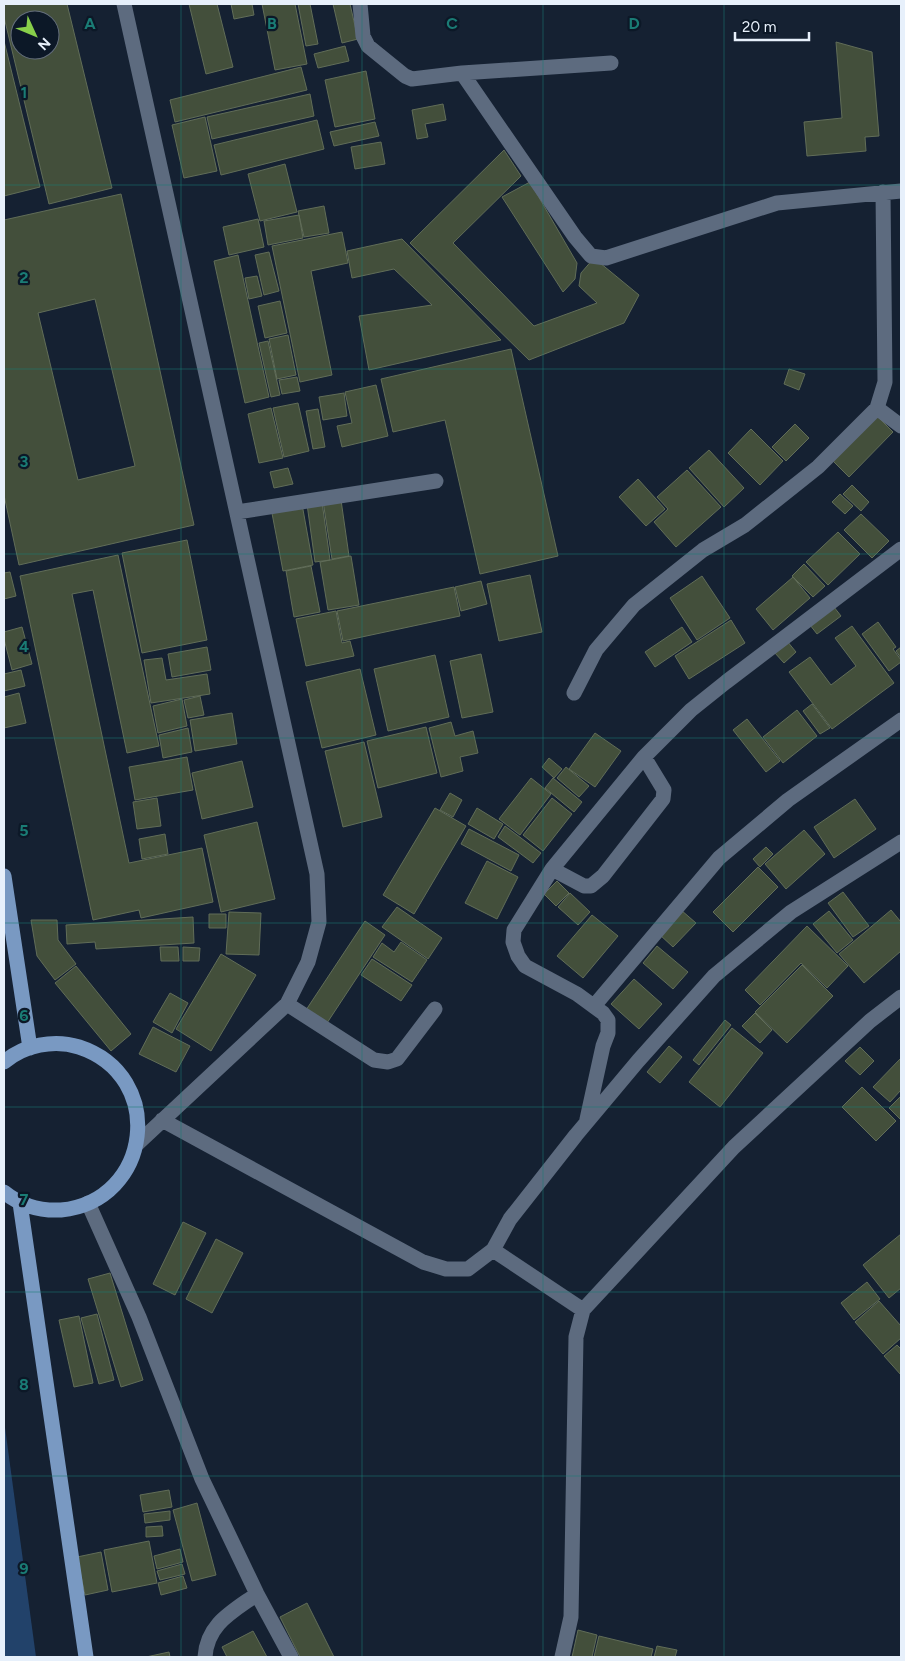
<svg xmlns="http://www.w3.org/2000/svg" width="905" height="1661" viewBox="0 0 905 1661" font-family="Figtree,sans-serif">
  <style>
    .green { fill: #22426a }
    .building { fill: #434f3b; stroke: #616d58; fill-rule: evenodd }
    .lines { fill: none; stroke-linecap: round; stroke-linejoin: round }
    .minor { stroke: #5d6b7f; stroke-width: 15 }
    .major { stroke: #7999c2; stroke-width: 15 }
    .grid { fill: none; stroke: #1a7c75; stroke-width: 1; stroke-opacity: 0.55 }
    .grid-label { font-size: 16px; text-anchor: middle; font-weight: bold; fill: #1a7c75; stroke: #0c1827; stroke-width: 4.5; stroke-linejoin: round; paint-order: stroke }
  </style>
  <rect width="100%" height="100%" fill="#152132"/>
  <path class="green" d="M4 1420 36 1657H4Z"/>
  <path class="building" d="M7 4H67L112 188 49 204 4 17V5ZM20 20H50V50H20Z
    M189 4H217L233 67 206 74Z
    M231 4H252L254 15 234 19Z
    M262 4H295L307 64 275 70Z
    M298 4H310L318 44 306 46Z
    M333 4H350L358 39 342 43Z
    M4 41 40 187 4 196Z
    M836 42 872 52 879 136 865 137 866 151 807 156 804 122 842 118Z
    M345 46 349 61 318 68 314 54Z
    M301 67 307 90 175 122 170 100Z
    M366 71 375 119 335 127 325 80Z
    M310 94 314 116 212 139 207 117Z
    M443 104 446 120 425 124 428 137 417 139 412 110Z
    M205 117 217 171 184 178 172 125Z
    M317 120 324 149 221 175 214 145Z
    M375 122 379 136 334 146 330 132Z
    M381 142 385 164 355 169 351 147Z
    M504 150 521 176 453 243 534 326 597 303 579 286 581 273 594 258 639 295 624 323 529 360 410 243Z
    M285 164 297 212 260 221 248 174Z
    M530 182 577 263 575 279 563 292 502 197Z
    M121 194 194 525 19 565 4 495V220ZM95 299 135 466 78 480 38 313Z
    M324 206 329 233 304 237 298 211Z
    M299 215 303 238 268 245 264 221Z
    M258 219 264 247 229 255 223 227Z
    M342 232 348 263 311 271 332 375 300 382 272 246Z
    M402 239 501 340 369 370 359 316 432 305 394 269 352 278 347 251Z
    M269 252 279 291 264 295 255 255Z
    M238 255 269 397 245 403 214 261Z
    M257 276 262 296 249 299 245 278Z
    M280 301 287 333 265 338 258 306Z
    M288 335 296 375 277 379 269 339Z
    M268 341 280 395 271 397 259 343Z
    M511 349 558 556 480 574 445 420 393 432 381 379Z
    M789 369 805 374 799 390 784 384Z
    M297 377 300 391 282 394 279 380Z
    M376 385 388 436 342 447 337 426 352 423 345 392Z
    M344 393 347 416 323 420 319 397Z
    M298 403 309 451 284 457 273 408Z
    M271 408 283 458 259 463 248 414Z
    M318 409 325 447 313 449 306 411Z
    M875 414 893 432 849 477 832 460Z
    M795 424 809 438 786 461 772 447Z
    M751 429 783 461 760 485 728 453Z
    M709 450 744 488 724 507 689 468Z
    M288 468 293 484 274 488 270 472Z
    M687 470 721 507 676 547 654 522 668 509 657 497Z
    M638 479 665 509 646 526 619 497Z
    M852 485 869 502 861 511 843 494Z
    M840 494 853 506 845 514 832 502Z
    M341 500 349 556 332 559 323 501Z
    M322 502 330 560 315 562 307 504Z
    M302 504 313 565 283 571 271 508Z
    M861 514 889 541 872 558 844 530Z
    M838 532 860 554 828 585 806 562Z
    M187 540 207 640 142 653 122 553Z
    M118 555 159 746 127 753 93 590 72 594 129 863 202 848 213 902 141 918 139 910 93 920 20 576Z
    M351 556 359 605 328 610 320 562Z
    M804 564 825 586 813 597 792 576Z
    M311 566 320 612 294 617 286 571Z
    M10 572 16 596 4 599V573Z
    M530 575 542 632 499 641 487 584Z
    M702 576 730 618 697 640 670 598Z
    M793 577 810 598 773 630 756 609Z
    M481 581 487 604 461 611 455 587Z
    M454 587 460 616 343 641 337 611Z
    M834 607 841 616 817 634 810 625Z
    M336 611 342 643 350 641 354 656 306 666 296 619Z
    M731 620 745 643 689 679 675 656Z
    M878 622 896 647 893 649 901 660V662L889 671 862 634Z
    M852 626 894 683 832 729 789 672 810 657 831 685 856 666 835 638Z
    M22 627 32 664 12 670 4 639V632Z
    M682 627 692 642 655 667 645 652Z
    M787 641 796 652 784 663 774 652Z
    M207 647 211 670 172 677 168 654Z
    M901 647V658L896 651Z
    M481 654 493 712 462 718 450 661Z
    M435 655 449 717 388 731 374 669Z
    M162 658 166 680 207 674 210 694 151 703 144 660Z
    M360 669 376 735 322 748 306 682Z
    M21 670 25 686 4 691V674Z
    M19 693 26 723 4 728V697Z
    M200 696 204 715 188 718 184 700Z
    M182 699 187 726 158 733 153 706Z
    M812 704 830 728 820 734 803 711Z
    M797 710 817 736 783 763 763 737Z
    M232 713 237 744 195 751 190 720Z
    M747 719 780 761 766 772 733 730Z
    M451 722 455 736 473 731 478 753 460 757 463 771 441 777 429 728Z
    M426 727 437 773 378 788 367 741Z
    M188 728 192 752 163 758 159 735Z
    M595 733 621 751 595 787 569 769Z
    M364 742 382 817 343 827 325 751Z
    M187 757 193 790 135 800 129 767Z
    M549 758 562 769 554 778 542 767Z
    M242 761 253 807 202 819 192 773Z
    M566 767 589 786 579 797 557 778Z
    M531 778 551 794 520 835 499 819Z
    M553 778 582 802 574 812 545 788Z
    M450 793 462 800 453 817 440 810Z
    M157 798 161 826 137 829 133 802Z
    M552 798 572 814 543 851 523 835Z
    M855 799 876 829 834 858 814 827Z
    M435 808 466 826 414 914 383 895Z
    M477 808 503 824 494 839 468 824Z
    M257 822 275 899 221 912 204 835Z
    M505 826 541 853 533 863 498 837Z
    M469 829 519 855 511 871 461 844Z
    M804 830 825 854 786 889 765 864Z
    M165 834 168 854 142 859 139 839Z
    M766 847 773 854 760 867 753 859Z
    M487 861 518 877 497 919 465 903Z
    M758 867 778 887 733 932 713 912Z
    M557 881 569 893 556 906 544 894Z
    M843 892 869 926 853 937 828 903Z
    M570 893 590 912 578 925 558 907Z
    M397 907 442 938 428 959 382 927Z
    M681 910 696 923 673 947 659 934Z
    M891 910 901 922V951L864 983 839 954Z
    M829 911 853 940 837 953 813 924Z
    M229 912 261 913 259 955 226 954Z
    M209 914H226V928H209Z
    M592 915 618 936 583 978 557 956Z
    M193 917 194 943 96 949 95 942 67 944 66 925Z
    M31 920H57L58 940 76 964 55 980 37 956Z
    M365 921 385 935 327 1023 306 1010Z
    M807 926 848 966 827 988 801 963 760 1005 745 990Z
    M401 942 427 960 412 982 373 957 382 943 394 952Z
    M657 946 688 972 673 989 643 963Z
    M160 947H178L179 961H161Z
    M183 947 200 948 199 961H183Z
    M221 954 256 975 211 1051 176 1029Z
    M372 959 412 985 401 1001 361 975Z
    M802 965 833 996 787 1043 755 1012Z
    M76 966 131 1034 111 1051 55 983Z
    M634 979 662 1004 639 1029 611 1004Z
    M170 993 188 1003 172 1033 153 1022Z
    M755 1013 772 1030 760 1043 742 1026Z
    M725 1020 731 1025 699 1065 693 1060Z
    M153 1027 190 1046 176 1072 139 1054Z
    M732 1028 763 1053 720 1107 689 1082Z
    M669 1046 682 1057 660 1083 647 1072Z
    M860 1047 874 1061 860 1075 845 1061Z
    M901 1058V1090L890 1102 873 1087Z
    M862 1087 896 1121 876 1141 842 1107Z
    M901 1096V1120L889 1108Z
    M183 1222 206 1233 175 1295 153 1284Z
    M901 1234V1288L889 1298 863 1265Z
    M216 1239 243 1253 212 1313 186 1299Z
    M110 1273 143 1380 121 1387 88 1279Z
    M867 1282 880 1299 854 1320 841 1303Z
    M879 1301 901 1326V1338L883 1354 855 1322Z
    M97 1314 114 1380 99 1384 81 1318Z
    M79 1316 93 1383 74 1387 59 1320Z
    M897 1345 901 1349V1375L884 1356Z
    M169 1490 172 1507 143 1512 140 1495Z
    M197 1503 216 1575 192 1581 173 1510Z
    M170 1511V1520L145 1523 144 1514Z
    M162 1526 163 1536 146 1537V1527Z
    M149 1541 157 1583 112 1592 104 1550Z
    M180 1549 183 1562 157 1569 154 1556Z
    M101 1552 108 1590 85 1595 77 1557Z
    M182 1564 185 1574 160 1580 157 1571Z
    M183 1576 187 1588 161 1595 158 1583Z
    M307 1603 334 1657H300L280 1617Z
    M578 1630 597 1635 592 1657H572Z
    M253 1631 267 1657H227L222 1647Z
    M599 1636 653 1649 651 1657H594Z
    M657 1646 677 1650 675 1657H654Z
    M169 1652 170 1657H146Z"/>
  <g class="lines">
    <path class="minor" d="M124 4 317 874 319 922 308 962 287 1004 136 1145
      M360 4 363 36 368 46 405 76 412 79 462 73 611 63
      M462 73 575 237 591 256 606 258 777 203 901 191
      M877 408 901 426
      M237 512 436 481
      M574 693 596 650 634 605 703 550 745 525 818 467 877 408 885 382 883 192
      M552 869 584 886H591L603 876 663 799 664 790 644 757
      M287 1004 374 1060 388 1062 397 1059 435 1009
      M594 1006 719 858 788 800 901 720
      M587 1119 603 1046 608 1033V1020L603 1013 577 994 525 966 518 956 513 942 514 930 552 869 644 757 691 710 726 682 901 549
      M162 1120 423 1262 446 1269H468L493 1250 510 1219 576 1135 638 1061 714 976 791 912 901 842
      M88 1203 139 1317 202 1479 257 1594 291 1657
      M493 1250 583 1310 576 1337 571 1617 562 1657
      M583 1310 734 1147 870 1021 901 997
      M205 1657C207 1624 232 1612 257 1594"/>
    <path class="major" d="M4 876 30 1048
      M4 1062C24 1045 54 1039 79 1047 167 1076 152 1201 61 1210 40 1211 20 1205 4 1192
      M20 1203 86 1657"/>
  </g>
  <path class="grid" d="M181 4V1657M362 4V1657M543 4V1657M724 4V1657M4 185H901M4 369H901M4 554H901M4 738H901M4 923H901M4 1107H901M4 1292H901M4 1476H901"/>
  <g class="grid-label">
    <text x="90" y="29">A</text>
    <text x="272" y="29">B</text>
    <text x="452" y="29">C</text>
    <text x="634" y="29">D</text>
    <text x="24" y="98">1</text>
    <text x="24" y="283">2</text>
    <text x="24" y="467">3</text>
    <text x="24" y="652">4</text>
    <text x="24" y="836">5</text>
    <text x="24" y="1021">6</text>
    <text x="24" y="1205">7</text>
    <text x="24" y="1390">8</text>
    <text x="24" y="1574">9</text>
  </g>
  <rect width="905" height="1661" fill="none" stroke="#e7f0fb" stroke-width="10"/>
  <g transform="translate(35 35) rotate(134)"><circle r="24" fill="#0c1827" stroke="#646e7c"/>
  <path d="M0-4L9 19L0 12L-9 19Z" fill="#88cf4a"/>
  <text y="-8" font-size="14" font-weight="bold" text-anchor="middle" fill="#e7f0fb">N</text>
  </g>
  <path d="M735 32v8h74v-8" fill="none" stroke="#e7f0fb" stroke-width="2.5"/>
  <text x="742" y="32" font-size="15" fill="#e7f0fb" stroke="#0c1827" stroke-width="4" paint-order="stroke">20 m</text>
</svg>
